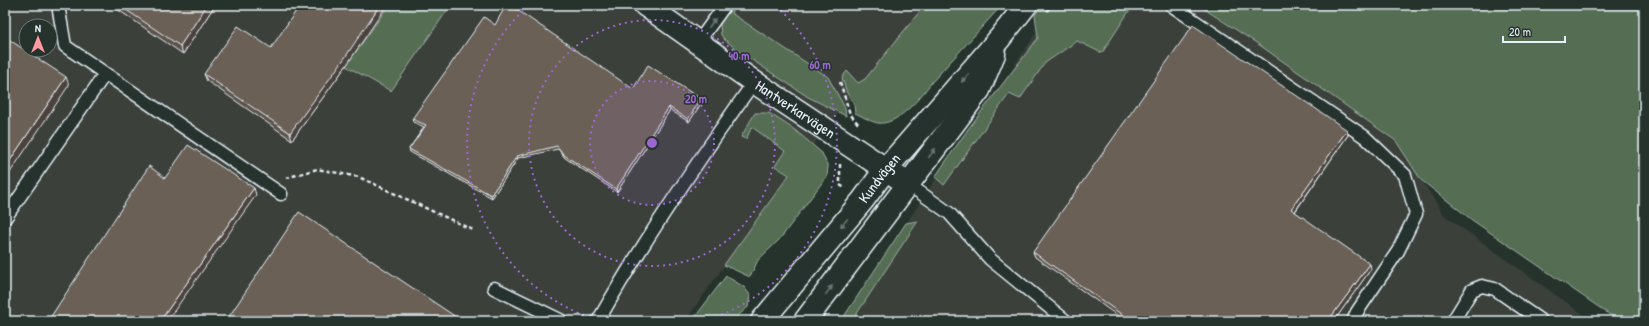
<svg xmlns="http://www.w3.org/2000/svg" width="1649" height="326" viewBox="0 0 1649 326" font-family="'Patrick Hand',sans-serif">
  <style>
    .built { fill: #3b403a; fill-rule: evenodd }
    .green { fill: #546d52; stroke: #9eafa5 }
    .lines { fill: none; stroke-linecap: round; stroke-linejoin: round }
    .lane-casing { stroke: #e8f1f8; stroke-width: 15 }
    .street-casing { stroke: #e8f1f8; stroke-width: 25 }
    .secondary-casing { stroke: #e8f1f8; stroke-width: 25 }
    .path { stroke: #e8f1f8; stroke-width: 2.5; stroke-dasharray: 4 3; stroke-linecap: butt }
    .lane { stroke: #26332d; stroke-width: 12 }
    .street { stroke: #26332d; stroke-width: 22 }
    .secondary { stroke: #26332d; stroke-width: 22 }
    .wall { fill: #5c534b; stroke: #e8f1f8 }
    .shaded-wall { fill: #4b433d; stroke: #e8f1f8 }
    .building { fill: #6b6057; stroke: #e8f1f8 }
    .oneway { fill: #6a7674 }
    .ring { fill: none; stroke: #9c67d0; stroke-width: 2; stroke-dasharray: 2 4 }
    .labels { text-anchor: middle; stroke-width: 3; stroke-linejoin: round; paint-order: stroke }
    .street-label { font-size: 15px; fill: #e8f1f8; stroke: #26332d }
    .centre { fill: #9c67d0; stroke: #26332d; stroke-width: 2 }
    .ring-label { font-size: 12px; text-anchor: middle; font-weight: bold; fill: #9c67d0; stroke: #26332d; stroke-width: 3; stroke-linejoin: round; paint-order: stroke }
  </style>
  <rect width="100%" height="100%" fill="#26332d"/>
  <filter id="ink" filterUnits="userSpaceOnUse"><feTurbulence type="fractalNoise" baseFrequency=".025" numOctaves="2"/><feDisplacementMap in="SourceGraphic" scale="8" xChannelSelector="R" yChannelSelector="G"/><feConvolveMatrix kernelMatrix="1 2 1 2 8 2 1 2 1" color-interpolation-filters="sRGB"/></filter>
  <g filter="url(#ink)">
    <path class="built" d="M5 5H925L789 175 685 321H5ZM26 26H50V50H26Z
      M1057 5H1198L1258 44 1396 141 1444 215 1592 321H843L968 129 1009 74 1053 7Z"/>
    <path class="green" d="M389 5H451L391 91 346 66Z
      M731 5H735L731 13 828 77 845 108 846 116 808 97 740 52 725 40 721 35 720 24Z
      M925 5H1002L931 83C921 97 897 126 878 123 871 122 862 116 855 113L854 104 847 93 842 78 847 71 858 83 865 79Z
      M1042 5H1133L1102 53 1077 41 1045 63 1020 99 1009 94 944 185 935 177 968 129 1038 38 1035 15Z
      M1198 5H1636L1644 10V321H1619L1472 220 1421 180 1396 141 1258 44Z
      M755 113H769L795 130 822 153 828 167 827 176 780 239 758 260 750 277 724 265 789 175 775 166 785 151 752 127 746 139 741 137Z
      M918 221 852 321H841L906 223Z
      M726 276 744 287 750 295 748 307 732 321H692Z"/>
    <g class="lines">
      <defs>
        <path id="lane" d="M58 5 65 46 281 194
          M1171 5 1365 137 1405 175 1416 214 1398 251 1357 312 1353 321
          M699 41 725 5
          M908 184 949 213 990 259 1066 321
          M5 218 105 74
          M494 288 562 321
          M598 321C645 238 699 159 754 82
          M1453 321 1472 290 1482 286 1495 289 1541 321"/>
        <g id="street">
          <path id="s1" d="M645 5 754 82 908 184"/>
        </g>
        <g id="secondary">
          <path id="s2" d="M762 321 863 200 885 170 1000 38 1026 5"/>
          <path d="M805 321 979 90 994 54"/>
        </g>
      </defs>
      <use href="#lane" class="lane-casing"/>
      <use href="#street" class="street-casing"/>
      <use href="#secondary" class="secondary-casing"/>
      <path class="path" d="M1047 11 1051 5
        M840 82 850 114 859 125
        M840 164V185L845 188
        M286 178 317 169 359 177 475 231"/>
      <use href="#lane" class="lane"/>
      <use href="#street" class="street"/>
      <use href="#secondary" class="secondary"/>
    </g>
    <path class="wall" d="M111 5H215L183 54Z
      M271 48 346 66 292 140 207 81 204 74Z
      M633 89 701 99 702 102 689 122 670 110 617 192 565 158 558 149 518 158 492 198 410 152 409 149 424 127 413 122 412 119Z
      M1347 130 1348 135 1295 212 1371 269 1334 321H1125L1035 257 1033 252Z"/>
    <path class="shaded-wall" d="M207 5H215L183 54 180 46Z
      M380 5H387L346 66 292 140 290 133Z
      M66 77 69 85 5 180V168Z
      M701 99 702 102 689 122 688 119Z
      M669 107 670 110 617 192 616 189Z
      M1347 130 1348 135 1293 214 1291 209Z
      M517 156 518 158 492 198 491 195Z
      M254 188 256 195 167 321H160Z
      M1370 264 1371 269 1334 321H1328Z"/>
    <path class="building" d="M119 5H207L180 46Z
      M300 5H380L344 59 290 133 204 74 238 26 271 48Z
      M506 5H510L633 89 648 65 701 99 688 119 669 107 616 189 564 155 557 146 517 156 491 195 409 149 426 125 412 119 484 17 495 25Z
      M1193 25 1347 130 1291 209 1370 264 1328 321H1131L1033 252Z
      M5 37 66 77 5 168Z
      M188 145 254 188 160 321H48L149 166 165 178Z
      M299 212 462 321H226Z"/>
    <defs><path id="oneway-solid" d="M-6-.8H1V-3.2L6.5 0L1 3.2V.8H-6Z"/></defs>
    <g class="oneway">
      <use href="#oneway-solid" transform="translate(712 23) rotate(-54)"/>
      <use href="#oneway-solid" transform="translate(965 78) rotate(131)"/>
      <use href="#oneway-solid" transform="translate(932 153) rotate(-53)"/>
      <use href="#oneway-solid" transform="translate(844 223) rotate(130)"/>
      <use href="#oneway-solid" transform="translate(829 290) rotate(-53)"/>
    </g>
  </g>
  <circle cx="652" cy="143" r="62" fill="#9c67d0" fill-opacity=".12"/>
  <g class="ring">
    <circle cx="652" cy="143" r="62"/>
    <circle cx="652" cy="143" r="123"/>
    <path d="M601 321A185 185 0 0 1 528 6M776 6A185 185 0 0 1 703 321"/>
  </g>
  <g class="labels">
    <g class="street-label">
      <text dy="5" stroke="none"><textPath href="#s1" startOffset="183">Hantverkarvägen</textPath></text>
      <text dy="5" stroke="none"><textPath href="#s2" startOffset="185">Kundvägen</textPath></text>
    </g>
  </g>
  <circle cx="652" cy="143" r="6" class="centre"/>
  <g class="ring-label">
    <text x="739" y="60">40 m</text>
    <text x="820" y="69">60 m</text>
    <text x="696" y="103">20 m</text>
  </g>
  <rect width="1649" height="326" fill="none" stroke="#26332d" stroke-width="20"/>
  <rect x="10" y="10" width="1629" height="306" fill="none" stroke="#e8f1f8" stroke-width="1.5" filter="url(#ink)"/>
  <g transform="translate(38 38)"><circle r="19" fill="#26332d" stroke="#747f7e"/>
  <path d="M0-3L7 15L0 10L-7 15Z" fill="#ff9aa2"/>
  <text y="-6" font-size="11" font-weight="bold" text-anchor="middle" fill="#e8f1f8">N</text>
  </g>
  <path d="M1503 36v6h62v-6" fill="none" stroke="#e8f1f8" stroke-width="2"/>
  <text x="1509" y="36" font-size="12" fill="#e8f1f8" stroke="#26332d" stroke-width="3" paint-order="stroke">20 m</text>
</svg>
